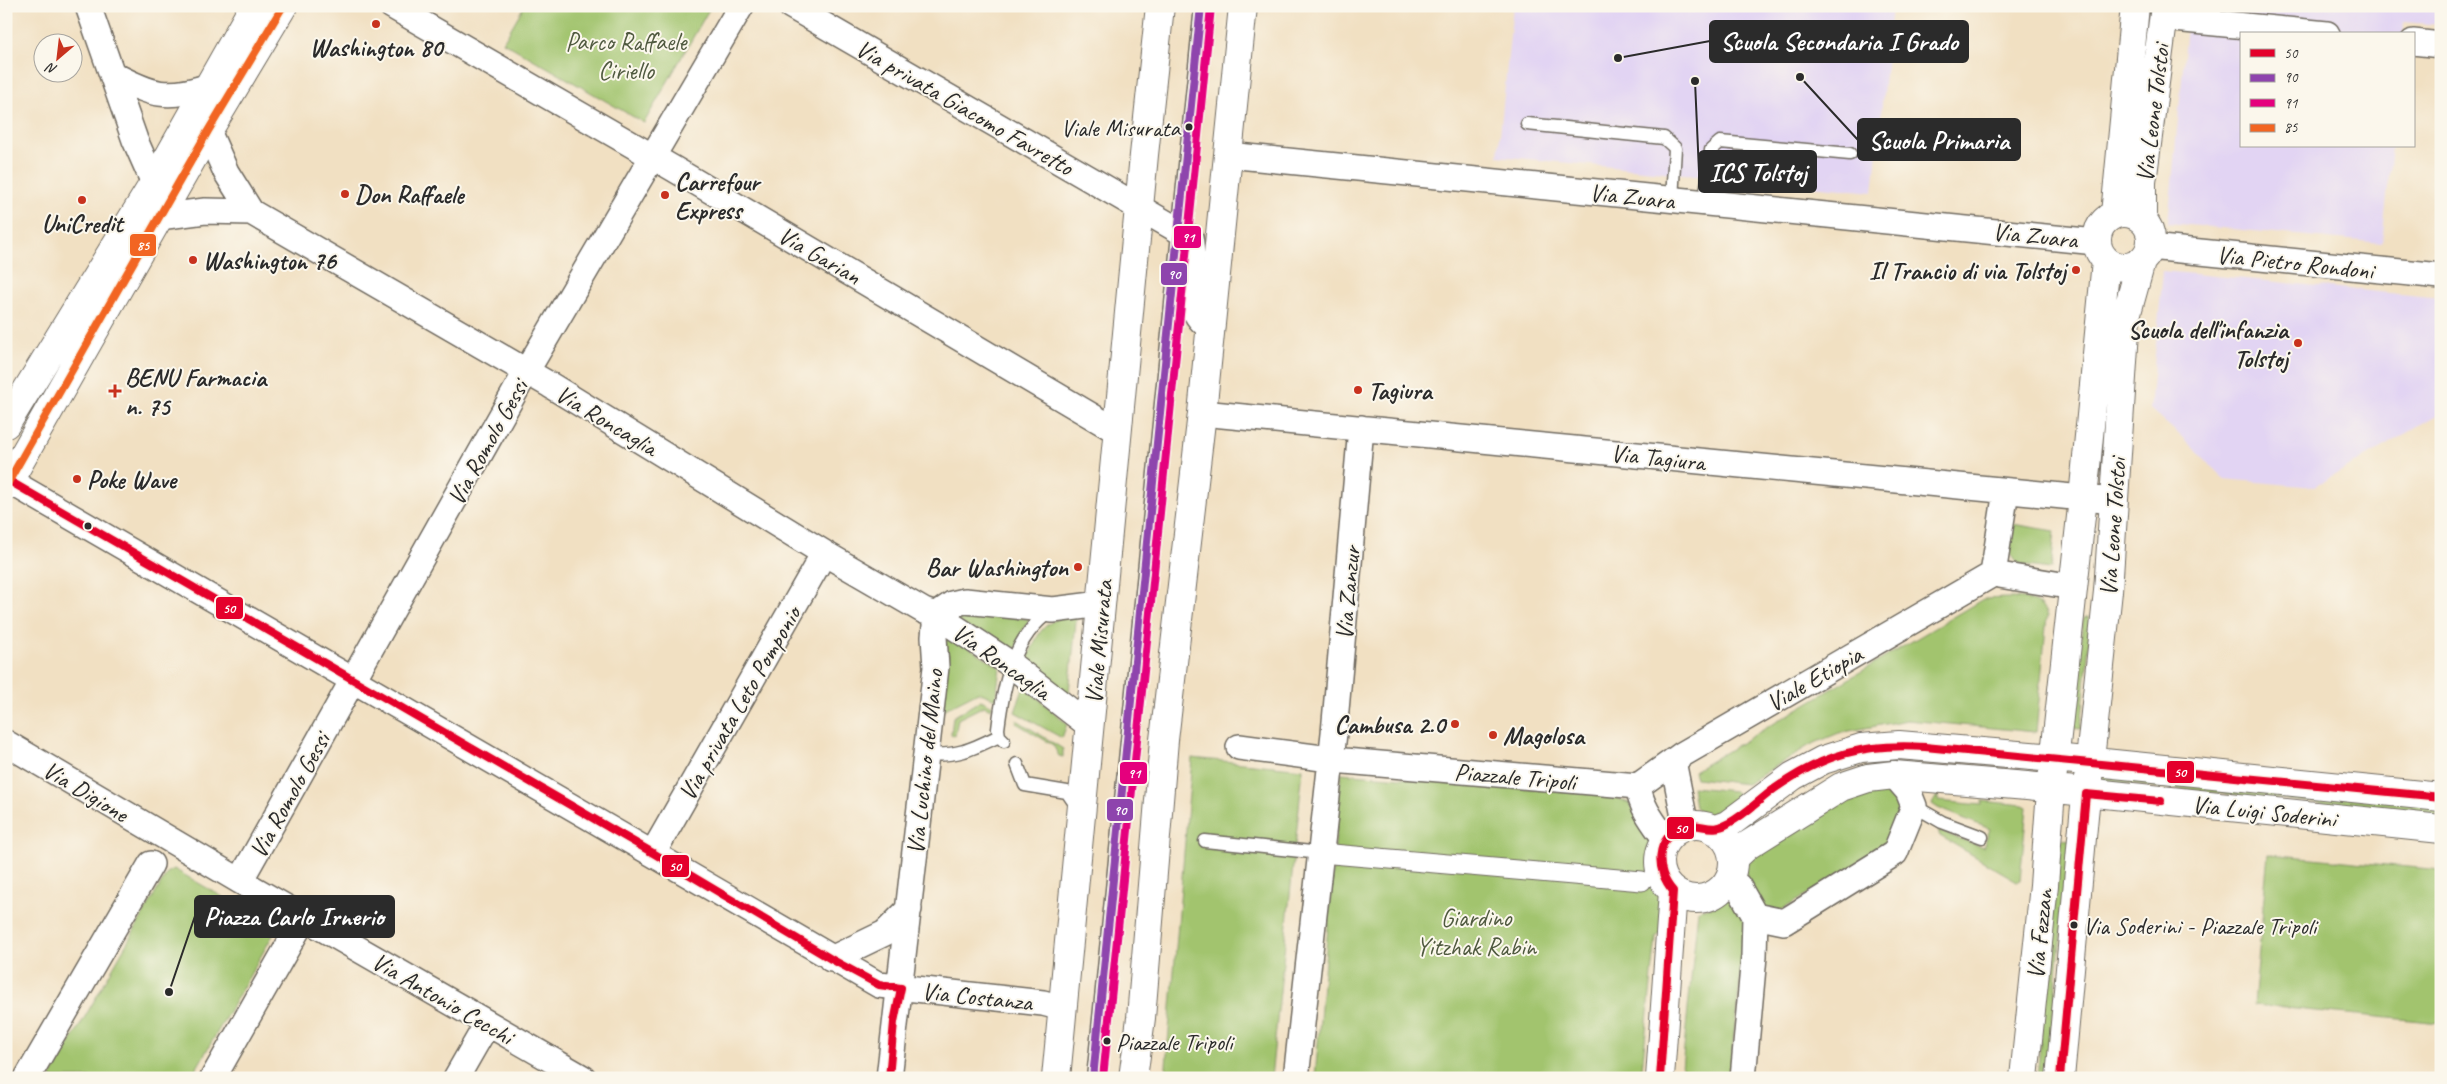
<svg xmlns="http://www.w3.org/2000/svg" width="2447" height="1084" viewBox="0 0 2447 1084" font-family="Caveat,sans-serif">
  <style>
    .built { fill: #e2d4f3 }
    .green { fill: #a2c46e; stroke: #66784c }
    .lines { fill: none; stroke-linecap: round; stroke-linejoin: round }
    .service-casing { stroke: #706a60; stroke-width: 15 }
    .pedestrian-casing { stroke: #706a60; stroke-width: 21 }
    .minor-casing { stroke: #706a60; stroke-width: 28 }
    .tertiary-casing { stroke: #706a60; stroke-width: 30 }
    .primary-casing { stroke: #706a60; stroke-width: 30 }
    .service { stroke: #fff; stroke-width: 12 }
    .pedestrian { stroke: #fff; stroke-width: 19 }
    .minor { stroke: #fff; stroke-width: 25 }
    .tertiary { stroke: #fff; stroke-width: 28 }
    .primary { stroke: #fff; stroke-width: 28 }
    .bus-1-casing { stroke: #fbf7ec; stroke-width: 11 }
    .bus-2-casing { stroke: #fbf7ec; stroke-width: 11 }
    .bus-3-casing { stroke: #fbf7ec; stroke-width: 11 }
    .bus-4-casing { stroke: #fbf7ec; stroke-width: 11 }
    .bus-1 { stroke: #e4002b; stroke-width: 8 }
    .bus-2 { stroke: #8e44ad; stroke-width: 8 }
    .bus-3 { stroke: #e5007d; stroke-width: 8 }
    .bus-4 { stroke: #f26522; stroke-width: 8 }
    .poi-dot { fill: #c8321e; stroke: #fbf7ec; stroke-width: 2 }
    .bus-dot { fill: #2b2b2b; stroke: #fbf7ec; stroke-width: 2 }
    .labels { text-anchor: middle; stroke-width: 4; stroke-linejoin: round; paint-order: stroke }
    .bus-label { font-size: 24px; fill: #2b2b2b; stroke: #fbf7ec; text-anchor: start }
    .park-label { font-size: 25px; fill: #4f593f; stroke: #fbf7ec }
    .poi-label { font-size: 25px; font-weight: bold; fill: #2b2b2b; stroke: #fbf7ec; text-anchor: start }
    .street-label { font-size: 25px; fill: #2b2b2b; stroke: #fbf7ec }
    .leader { fill: none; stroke: #2b2b2b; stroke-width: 2 }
    .callout-dot { fill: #2b2b2b; stroke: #fbf7ec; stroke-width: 2 }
    .callout { fill: #2b2b2b; stroke: #2b2b2b; stroke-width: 2 }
    .callout-label { font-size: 26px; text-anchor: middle; font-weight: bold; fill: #fff }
    .line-badge { stroke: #fbf7ec; stroke-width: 2 }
    .badge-label { font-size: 14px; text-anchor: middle; font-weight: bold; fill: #fff }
  </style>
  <rect width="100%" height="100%" fill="#fbf7ec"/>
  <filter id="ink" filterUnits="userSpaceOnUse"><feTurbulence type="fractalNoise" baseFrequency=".02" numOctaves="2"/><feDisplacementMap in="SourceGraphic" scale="10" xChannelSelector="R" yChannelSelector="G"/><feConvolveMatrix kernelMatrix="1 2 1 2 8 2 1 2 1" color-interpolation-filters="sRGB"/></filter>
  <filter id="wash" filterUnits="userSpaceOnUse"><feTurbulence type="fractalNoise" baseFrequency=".0096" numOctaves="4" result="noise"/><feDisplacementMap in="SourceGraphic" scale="20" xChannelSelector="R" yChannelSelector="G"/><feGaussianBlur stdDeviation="1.12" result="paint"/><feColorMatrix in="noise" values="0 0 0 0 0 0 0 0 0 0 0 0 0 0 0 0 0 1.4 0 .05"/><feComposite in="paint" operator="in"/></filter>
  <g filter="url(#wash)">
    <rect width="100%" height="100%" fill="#f1e0c2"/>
    <path class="built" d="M1513 6H1892L1873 192 1498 156Z
      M2189 6H2441V25L2404 22 2403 34H2241V146H2392L2382 243 2168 223Z
      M2163 271 2441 298V413L2314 487 2224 479 2183 438 2150 409Z"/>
    <path class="green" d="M524 6H711L644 123 503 42Z
      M2012 524 2055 531 2051 569C2010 564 2008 567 2012 524Z
      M1983 599C2002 599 2040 592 2047 616L2036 732 1907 720 1839 733 1810 745 1747 784 1696 778 1694 771Z
      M956 612 1030 619 1022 632 1012 657 951 616Z
      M1077 612 1068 702 1026 663C1040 629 1040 623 1077 612Z
      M2085 617H2088L2091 622 2081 729 2072 728 2083 619Z
      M944 632 1000 667 996 699 978 692 943 710 948 654 941 644Z
      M1024 686 1067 724 1062 738 1015 712Z
      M981 700 993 706 991 709 984 706 958 719 955 736 951 734 953 717Z
      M1017 720 1063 749V757L1059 756 1053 745 1016 723Z
      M1192 758 1303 769 1271 1078H1165Z
      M1341 773 1609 795 1629 803 1654 835 1653 871 1666 900 1664 930 1656 937 1641 1078H1315Z
      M2102 775 2441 805V815L2105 782Z
      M1881 781 1906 796 1890 846 1780 911 1762 907 1747 882 1745 865 1773 835Z
      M1692 787 1735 791 1745 804 1716 817 1700 812 1695 807Z
      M1938 794V801L1982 805V801L2023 805 2027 807 2020 880 2017 881 1940 836 1938 831 1983 847 1990 829 1938 808 1932 804Z
      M2060 839 2070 840 2047 1078H2037Z
      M2268 854 2441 870V1023L2254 1005Z
      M174 869 277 928 191 1078H50L167 873Z
      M1729 898 1734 900 1747 918 1729 1078H1681L1698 910 1715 906Z"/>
  </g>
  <g filter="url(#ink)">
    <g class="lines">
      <defs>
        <path id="service" d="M1527 124 1664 138 1675 148 1672 200
          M1705 203 1711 150 1720 142 1850 154
          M1004 741 999 736 998 729C1003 687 1013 636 1051 611
          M926 754C957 757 972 749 999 736
          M1017 764 1025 785 1067 792 1078 808
          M1914 806 1942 822 1982 837
          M1205 841 1321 853
          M1093 1078 1201 6"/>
        <path id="pedestrian" d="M1321 853 1642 881"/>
        <path id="minor" d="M88 6 135 140 154 183
          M392 6 674 169 1117 431
          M791 6 1190 237C1197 268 1178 306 1209 327
          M2164 18 2327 34
          M2413 42 2441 45
          M114 75C152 95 167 100 209 86
          M208 131 226 172 251 212 550 385 824 553 924 611 936 615 1006 661 1090 726
          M1228 155 2096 242
          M159 217 205 211 251 212
          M2150 247 2441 276
          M1202 413 2114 501
          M6 479 879 985 1043 1003 1063 1008
          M1993 574 2006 491
          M936 615 952 604 965 601 1053 610 1101 604
          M6 743 240 881 583 1078
          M1239 747 1345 761 1638 786
          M1673 761 1686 827
          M1638 786 1683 754 1993 574 2074 587
          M1638 786C1641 808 1654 823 1666 840
          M653 853 824 553
          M240 881 526 372 741 6
          M1728 881 1738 886 1755 916 1754 956 1743 1078
          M1755 916 1784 922 1895 853 1914 806 1908 791 1894 775
          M831 959 885 933 909 909
          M27 1078 151 864
          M213 1078 304 918
          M456 1078 487 1024
          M889 1078 936 667 934 637 936 615
          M1296 1078 1334 733 1361 428"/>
        <path id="tertiary" d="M2097 240a27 27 0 1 1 54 0a27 27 0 1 1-54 0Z
          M2115 214 2135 6
          M2142 220V182L2165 6
          M6 424 154 183 254 6
          M6 486 208 131 283 6
          M1659 862a37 37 0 1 1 74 0a37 37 0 1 1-74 0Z
          M1713 830 1727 825 1793 776 1823 760 1861 748 1899 745 2055 758 2441 797
          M1733 859 1748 845 1841 787 1868 778 1894 775 2027 786 2441 829
          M1660 1078 1673 891
          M2024 1078 2044 885 2051 790 2083 498 2106 261
          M2060 1078 2084 816 2108 591 2126 316 2141 262"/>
        <path id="primary" d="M1056 1078 1144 155 1160 6
          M1133 1078 1141 1018 1164 740 1202 413 1243 6"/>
      </defs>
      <use href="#service" class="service-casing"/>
      <use href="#pedestrian" class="pedestrian-casing"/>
      <use href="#minor" class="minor-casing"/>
      <use href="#tertiary" class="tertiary-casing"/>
      <use href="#primary" class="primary-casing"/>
      <use href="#service" class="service"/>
      <use href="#pedestrian" class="pedestrian"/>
      <use href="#minor" class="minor"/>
      <use href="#tertiary" class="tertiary"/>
      <use href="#primary" class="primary"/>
      <defs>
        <path id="bus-1" d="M6 479 653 853 831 959 879 985 901 988
          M889 1078 894 1022 901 988
          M1660 1078 1673 891C1655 871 1654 836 1685 826 1701 822 1711 834 1729 823 1746 814 1759 800 1774 789 1824 754 1864 743 1925 747L2441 797
          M2060 1078 2086 794 2161 801"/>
        <path id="bus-2" d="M1093 1078 1201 6"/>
        <path id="bus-3" d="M1103 1078 1211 7"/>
        <path id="bus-4" d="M6 486 208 131 283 6"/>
      </defs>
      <use href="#bus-1" class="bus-1-casing"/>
      <use href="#bus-2" class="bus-2-casing"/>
      <use href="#bus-3" class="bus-3-casing"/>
      <use href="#bus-4" class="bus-4-casing"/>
      <use href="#bus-1" class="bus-1"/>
      <use href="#bus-2" class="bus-2"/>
      <use href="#bus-3" class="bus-3"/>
      <use href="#bus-4" class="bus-4"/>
    </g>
  </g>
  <g class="poi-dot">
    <circle cx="376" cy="24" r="5"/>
    <circle cx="345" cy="194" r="5"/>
    <circle cx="665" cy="195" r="5"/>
    <circle cx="82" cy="200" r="5"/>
    <circle cx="193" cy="260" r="5"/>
    <circle cx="2076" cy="270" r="5"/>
    <circle cx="2298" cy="343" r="5"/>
    <circle cx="1358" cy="390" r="5"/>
    <path d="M112.5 383.5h5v5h5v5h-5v5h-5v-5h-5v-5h5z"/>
    <circle cx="77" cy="479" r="5"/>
    <circle cx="1078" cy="567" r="5"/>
    <circle cx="1455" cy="724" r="5"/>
    <circle cx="1493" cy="735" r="5"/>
  </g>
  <g class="bus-dot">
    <circle cx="1189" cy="127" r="4.5"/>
    <circle cx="88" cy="526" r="4.5"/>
    <circle cx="2074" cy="925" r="4.5"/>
    <circle cx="1107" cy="1041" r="4.5"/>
  </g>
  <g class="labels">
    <g class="bus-label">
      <text x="1180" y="136" text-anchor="end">Viale Misurata</text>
      <text x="2083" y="934">Via Soderini - Piazzale Tripoli</text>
      <text x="1116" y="1050">Piazzale Tripoli</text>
    </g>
    <g class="park-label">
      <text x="626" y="50">Parco Raffaele<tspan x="626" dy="29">Ciriello</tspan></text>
      <text x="1476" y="926">Giardino<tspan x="1476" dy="29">Yitzhak Rabin</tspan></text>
    </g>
    <g class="poi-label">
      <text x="376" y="56" text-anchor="middle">Washington 80</text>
      <text x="675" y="190">Carrefour<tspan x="675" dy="29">Express</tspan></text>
      <text x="355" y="203">Don Raffaele</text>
      <text x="82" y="232" text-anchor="middle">UniCredit</text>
      <text x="203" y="269">Washington 76</text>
      <text x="2066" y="279" text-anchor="end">Il Trancio di via Tolstoj</text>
      <text x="2288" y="338" text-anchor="end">Scuola dell'infanzia<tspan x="2288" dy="29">Tolstoj</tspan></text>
      <text x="125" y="386">BENU Farmacia<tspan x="125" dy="29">n. 75</tspan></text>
      <text x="1368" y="399">Tagiura</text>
      <text x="87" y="488">Poke Wave</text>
      <text x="1068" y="576" text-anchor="end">Bar Washington</text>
      <text x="1445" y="733" text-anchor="end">Cambusa 2.0</text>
      <text x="1503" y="744">Magolosa</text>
    </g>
    <g class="street-label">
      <text transform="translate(965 107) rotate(30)" y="9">Via privata Giacomo Favretto</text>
      <text transform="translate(2152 113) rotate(-83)" y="9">Via Leone Tolstoi</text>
      <text transform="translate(1632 196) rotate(6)" y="9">Via Zuara</text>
      <text transform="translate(2035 235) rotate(6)" y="9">Via Zuara</text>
      <text transform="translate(820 255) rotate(30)" y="9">Via Garian</text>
      <text transform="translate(2295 262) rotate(6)" y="9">Via Pietro Rondoni</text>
      <text transform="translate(607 420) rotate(31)" y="9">Via Roncaglia</text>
      <text transform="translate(487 442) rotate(-61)" y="9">Via Romolo Gessi</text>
      <text transform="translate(1658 457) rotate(6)" y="9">Via Tagiura</text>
      <text transform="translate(2112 527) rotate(-86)" y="9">Via Leone Tolstoi</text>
      <text transform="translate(1347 593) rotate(-85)" y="9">Via Zanzur</text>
      <text transform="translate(1098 642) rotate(-85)" y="9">Viale Misurata</text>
      <text transform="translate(1002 661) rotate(35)" y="9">Via Roncaglia</text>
      <text transform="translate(1814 678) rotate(-30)" y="9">Viale Etiopia</text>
      <text transform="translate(739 703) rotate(-60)" y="9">Via privata Leto Pomponio</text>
      <text transform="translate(924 762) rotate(-84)" y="9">Via Luchino del Maino</text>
      <text transform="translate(1515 776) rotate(5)" y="9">Piazzale Tripoli</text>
      <text transform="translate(86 791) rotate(31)" y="9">Via Digione</text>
      <text transform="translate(289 795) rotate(-61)" y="9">Via Romolo Gessi</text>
      <text transform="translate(2264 811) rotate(6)" y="9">Via Luigi Soderini</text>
      <text transform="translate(2039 934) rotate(-84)" y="9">Via Fezzan</text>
      <text transform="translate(977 996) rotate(6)" y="9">Via Costanza</text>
      <text transform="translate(443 998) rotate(30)" y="9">Via Antonio Cecchi</text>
    </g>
  </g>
  <path class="leader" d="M1618 58L1710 41M1800 77L1858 140M1695 81L1699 172M169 992L195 916"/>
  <g class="callout-dot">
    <circle cx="1618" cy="58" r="5"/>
    <circle cx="1800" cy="77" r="5"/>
    <circle cx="1695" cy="81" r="5"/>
    <circle cx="169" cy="992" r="5"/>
  </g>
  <g class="callout">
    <rect x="1710" y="21" width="258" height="41" rx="5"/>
    <rect x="1858" y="119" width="162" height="41" rx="5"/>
    <rect x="1699" y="151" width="117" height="41" rx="5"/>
    <rect x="195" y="896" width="199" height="41" rx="5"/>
  </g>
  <g class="callout-label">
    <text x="1839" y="50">Scuola Secondaria I Grado</text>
    <text x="1939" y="149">Scuola Primaria</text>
    <text x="1758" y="181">ICS Tolstoj</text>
    <text x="294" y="925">Piazza Carlo Irnerio</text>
  </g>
  <g class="line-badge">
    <rect x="1173" y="225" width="29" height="24" rx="5" fill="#e5007d"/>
    <rect x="129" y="233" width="28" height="24" rx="5" fill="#f26522"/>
    <rect x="1160" y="262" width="28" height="24" rx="5" fill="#8e44ad"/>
    <rect x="215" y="596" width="29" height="24" rx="5" fill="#e4002b"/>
    <rect x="2166" y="760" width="29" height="24" rx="5" fill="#e4002b"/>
    <rect x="1119" y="761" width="29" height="24" rx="5" fill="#e5007d"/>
    <rect x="1106" y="798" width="28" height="24" rx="5" fill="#8e44ad"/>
    <rect x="1666" y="816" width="29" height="24" rx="5" fill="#e4002b"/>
    <rect x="661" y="854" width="29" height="24" rx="5" fill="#e4002b"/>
  </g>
  <g class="badge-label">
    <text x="1188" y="242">91</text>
    <text x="143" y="250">85</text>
    <text x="1174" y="279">90</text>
    <text x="229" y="613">50</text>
    <text x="2180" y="777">50</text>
    <text x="1134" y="778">91</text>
    <text x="1120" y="815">90</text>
    <text x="1681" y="833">50</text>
    <text x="675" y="871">50</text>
  </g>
  <rect width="2447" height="1084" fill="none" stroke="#fbf7ec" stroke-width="25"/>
  <rect x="2240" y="32" width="175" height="115" fill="#fbf7ec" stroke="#a8a59f"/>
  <rect x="2250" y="49" width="25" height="8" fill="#e4002b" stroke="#a8a59f"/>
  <text x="2284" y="58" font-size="15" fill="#2b2b2b">50</text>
  <rect x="2250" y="74" width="25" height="8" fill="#8e44ad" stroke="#a8a59f"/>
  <text x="2284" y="82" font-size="15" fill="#2b2b2b">90</text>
  <rect x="2250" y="99" width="25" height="8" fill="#e5007d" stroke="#a8a59f"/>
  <text x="2284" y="108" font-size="15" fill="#2b2b2b">91</text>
  <rect x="2250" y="124" width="25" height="8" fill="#f26522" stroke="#a8a59f"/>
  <text x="2284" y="132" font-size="15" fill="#2b2b2b">85</text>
  <g transform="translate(58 58) rotate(208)"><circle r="24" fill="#fbf7ec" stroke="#a8a59f"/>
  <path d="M0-4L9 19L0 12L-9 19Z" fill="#c8321e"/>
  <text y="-8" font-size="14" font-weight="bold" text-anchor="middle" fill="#2b2b2b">N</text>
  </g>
</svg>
